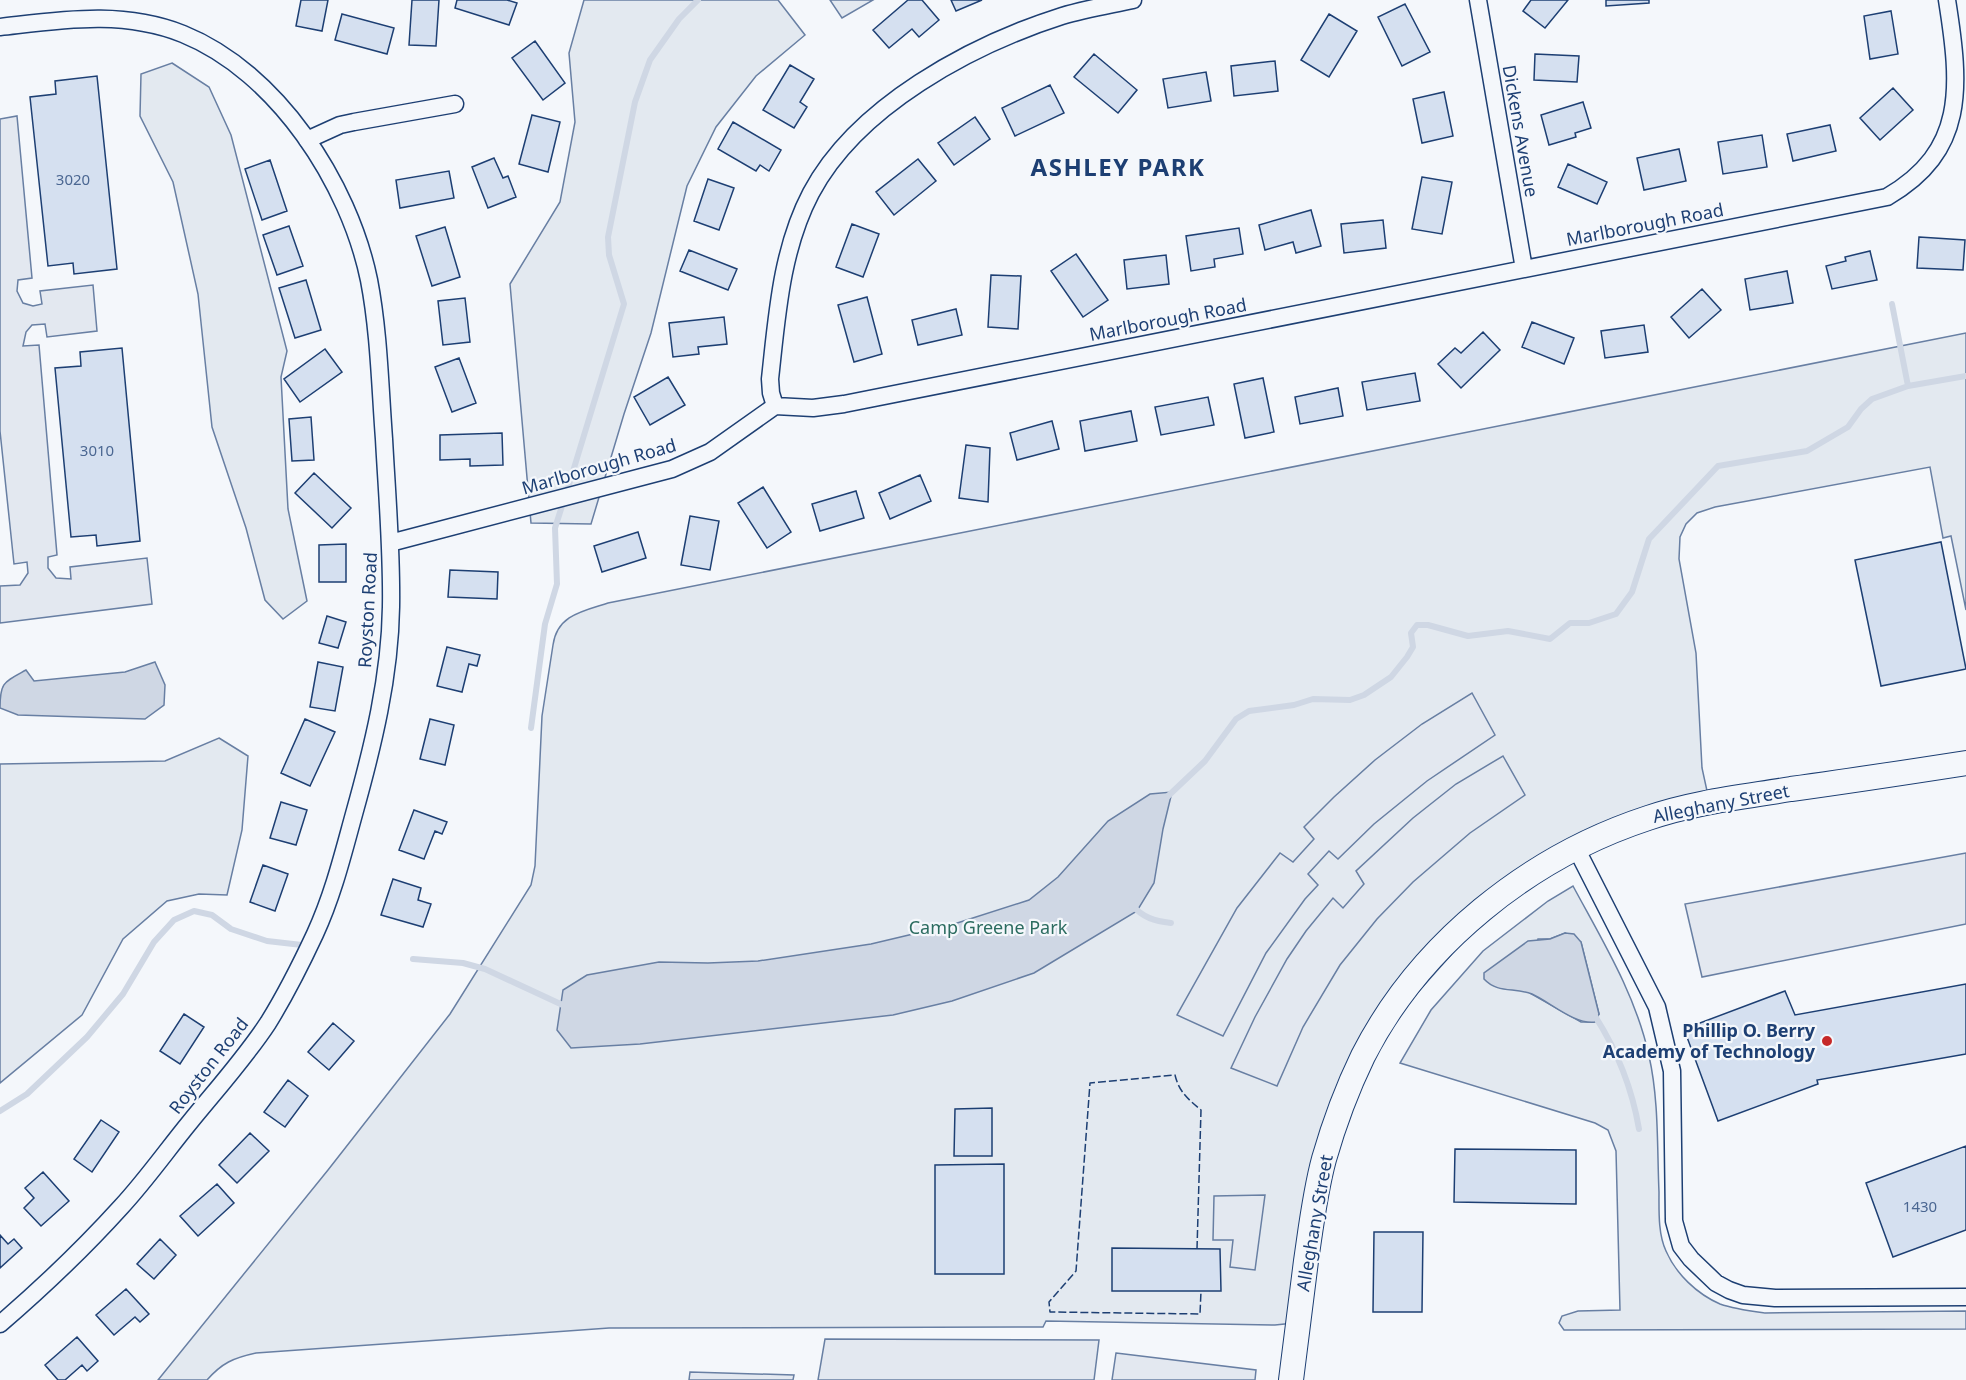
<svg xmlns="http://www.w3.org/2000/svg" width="1966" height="1380" viewBox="0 0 1966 1380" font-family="'Noto Sans',sans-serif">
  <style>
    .green { fill: #e3e9f0; stroke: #687fa3; stroke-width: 1.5; fill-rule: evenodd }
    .parking { fill: #e3e8f0; stroke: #687fa3; stroke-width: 1.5 }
    .water { fill: #cfd7e4; stroke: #687fa3; stroke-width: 1.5 }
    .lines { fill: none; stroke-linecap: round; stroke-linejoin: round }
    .stream { stroke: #cfd7e4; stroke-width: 6 }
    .building { fill: #d5e0f0; stroke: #1d3f73; stroke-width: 1.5 }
    .street-casing { stroke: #1d3f73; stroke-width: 19 }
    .secondary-casing { stroke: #1d3f73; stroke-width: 26 }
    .street { stroke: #f4f7fb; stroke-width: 16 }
    .secondary { stroke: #f4f7fb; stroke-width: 24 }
    .fence { stroke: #1d3f73; stroke-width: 1.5; stroke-dasharray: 8 3; stroke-linecap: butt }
    .poi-dot { fill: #c62828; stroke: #f4f7fb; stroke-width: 2 }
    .labels { text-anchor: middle; stroke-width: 4.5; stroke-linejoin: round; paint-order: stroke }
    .number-label { font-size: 15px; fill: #4b6792 }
    .street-label { font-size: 18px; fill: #1d3f73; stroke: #f4f7fb }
    .park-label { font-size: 18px; fill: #2c6c60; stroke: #f4f7fb }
    .poi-label { font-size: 18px; font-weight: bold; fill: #1d3f73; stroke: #f4f7fb; text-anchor: end }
    .district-label { font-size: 24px; font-weight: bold; letter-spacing: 1.5px; fill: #1d3f73; stroke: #f4f7fb }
  </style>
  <rect width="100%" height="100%" fill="#f4f7fb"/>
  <path class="green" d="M584 0H778L805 35 756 76 716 127 687 186 651 333 624 414 591 524 531 523 510 284 560 202 575 122 569 53Z
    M830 0H873L842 18Z
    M172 63 209 87 231 135 287 351 281 377 288 509 307 601 283 619 265 600 246 528 212 427 198 294 173 182 140 116 141 74Z
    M1966 333V610L1951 536 1943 538 1930 467 1715 507 1697 513 1686 524 1680 537 1679 559 1696 653 1702 768 1709 800 1516 882 1361 1056 1294 1323 1275 1325 1046 1321 1043 1327 609 1328 256 1353C233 1358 222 1363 207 1380H158L328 1170 450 1014 531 885 535 866 542 716 553 645C557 615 583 611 608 603Z
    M219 738 248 756 242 830 227 895 199 894 167 901 123 939 82 1015 0 1083V764L165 761Z
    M1573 886C1602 940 1636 995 1649 1056 1659 1100 1657 1148 1659 1192 1659 1211 1658 1234 1666 1251 1676 1274 1697 1294 1720 1304 1734 1309 1750 1311 1765 1313L1966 1311V1329L1564 1330 1559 1323 1562 1316 1578 1311 1620 1310 1616 1151 1608 1130 1595 1123 1400 1063 1431 1010 1483 951 1548 901ZM1565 933 1581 942 1599 1014 1594 1022H1581L1530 993 1538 939H1550Z"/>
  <path class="parking" d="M17 116 32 278 18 280 17 291 23 303 33 306 42 304 40 291 93 285 97 331 47 337 45 324 32 325 26 332 23 346 39 345 57 555 48 557V568L56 578 71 579 70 567 147 558 152 604 0 623V586L20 585 28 573 27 562 14 564 0 431V119Z
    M1472 693 1495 735 1427 781 1374 824 1338 859 1329 851 1308 874 1318 885 1305 899 1266 953 1223 1036 1177 1015 1237 908 1280 853 1293 862 1314 839 1304 827 1334 797 1375 760 1422 724Z
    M1503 756 1525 795 1470 833 1413 882 1377 919 1340 965 1303 1027 1277 1086 1231 1068 1255 1017 1287 959 1306 931 1333 898 1343 908 1364 884 1356 871 1413 818 1456 784Z
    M1966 853V924L1702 977 1685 904Z
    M1265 1195 1255 1270 1230 1267 1233 1240H1213L1214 1196Z
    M825 1339 1099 1340 1094 1380H818Z
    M1116 1353 1256 1370 1255 1380H1112Z
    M690 1372 794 1375 793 1380H689Z"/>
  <path class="water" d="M155 662 165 685 164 705 145 719 18 715 0 708C0 682 4 682 26 670L34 681 125 672Z
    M1172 792 1163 829 1154 883 1137 911 1034 973 952 1001 893 1015 640 1044 571 1048 557 1030 563 990 587 975 659 962 708 963 758 961 871 944 951 925 1029 900 1058 877 1108 821 1150 794Z
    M1565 933 1574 934 1581 942 1599 1014 1595 1022C1575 1025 1550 1002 1532 994 1514 987 1498 994 1484 979V973L1528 941 1550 939Z"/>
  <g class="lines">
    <path class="stream" d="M1892 304 1908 386
      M567 491 624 304 609 255 608 237 635 102 650 60 679 19 698 0
      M531 728 545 624 557 584 555 528 562 506
      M1166 798 1205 761 1236 719 1249 711 1294 705 1313 699 1350 700 1364 695 1391 677 1407 657 1413 647 1411 633 1417 625H1428L1468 636 1508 631 1550 639 1570 623H1589L1616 614 1632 592 1649 539 1718 466 1807 451 1848 427 1861 409 1872 399 1908 386 1966 376
      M1132 905C1143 918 1155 921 1171 923
      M413 959 463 963 485 969 567 1007
      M1593 1013C1616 1048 1632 1088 1639 1129
      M0 1111 27 1094 87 1037 123 994 154 942 174 920 194 911 212 915 231 929 267 941 302 945"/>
  </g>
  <path class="building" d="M301 0H328L322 31 296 26Z
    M412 0H439L436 46 409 45Z
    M457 0H507L517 3 509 25 455 8Z
    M908 0H922L939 20 919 37 912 29 889 48 873 30Z
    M951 0H982L956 11Z
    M1531 0H1568L1545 28 1523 11Z
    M1606 0H1649V3L1606 6Z
    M1405 4 1430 52 1402 66 1378 17Z
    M1891 11 1898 54 1870 59 1864 16Z
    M342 14 394 28 387 54 335 40Z
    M1329 14 1357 31 1329 77 1301 60Z
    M535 41 565 83 543 100 512 58Z
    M1094 54 1137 90 1118 113 1074 77Z
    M1535 54 1579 56 1577 82 1534 80Z
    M1275 61 1278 91 1234 96 1231 66Z
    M790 65 814 79 800 102 807 107 794 128 763 110Z
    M1206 72 1211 101 1168 108 1163 79Z
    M97 76 117 269 74 274 73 263 48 266 30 97 56 94 55 81Z
    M1050 85 1064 113 1015 136 1002 108Z
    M1893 88 1913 110 1880 140 1860 118Z
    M1444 92 1453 136 1422 143 1413 99Z
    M1583 102 1591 128 1575 133 1576 137 1549 145 1541 115Z
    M532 115 560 122 548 172 519 164Z
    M975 117 990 139 954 165 938 143Z
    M733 122 781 150 769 171 760 165 756 171 718 149Z
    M1830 125 1836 151 1793 161 1787 134Z
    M1762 135 1767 167 1723 174 1718 142Z
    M1679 149 1686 181 1644 190 1637 158Z
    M494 158 503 178 508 176 516 197 488 208 472 167Z
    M918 159 936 181 894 215 876 192Z
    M270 160 287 211 262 220 245 169Z
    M1568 164 1607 182 1597 204 1558 187Z
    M449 171 454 198 400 208 396 180Z
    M1422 177 1452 182 1442 234 1412 229Z
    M708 179 734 188 719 230 694 221Z
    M1311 210 1321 246 1296 253 1293 242 1265 250 1259 225Z
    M1383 220 1386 248 1344 253 1341 224Z
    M852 224 879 234 863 277 836 267Z
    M289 226 303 266 277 275 263 235Z
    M445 227 460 277 432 286 416 236Z
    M1239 228 1243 254 1214 259 1215 267 1191 271 1186 236Z
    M1919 237 1965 240 1963 270 1917 268Z
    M689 250 737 269 728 290 680 271Z
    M1870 251 1877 280 1832 289 1826 266 1846 261 1845 257Z
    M1076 254 1108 300 1083 317 1051 271Z
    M1166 255 1169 284 1127 289 1124 260Z
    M1787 271 1793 303 1750 310 1745 279Z
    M991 275 1021 276 1018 329 988 327Z
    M306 280 321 330 295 338 279 288Z
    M1702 289 1721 310 1689 338 1671 317Z
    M867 297 882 354 854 362 838 305Z
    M465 298 470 342 443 345 438 301Z
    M956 309 962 335 918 345 912 320Z
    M724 317 727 344 698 347 699 354 673 357 669 323Z
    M1532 322 1574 338 1564 364 1522 347Z
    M1644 325 1648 352 1605 358 1601 331Z
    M1483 332 1500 350 1461 388 1438 364 1455 348 1461 353Z
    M122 348 140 541 97 546 96 535 71 537 55 368 81 366 80 352Z
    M325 349 342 372 300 402 284 379Z
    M459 358 476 403 452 412 435 367Z
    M1415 373 1420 401 1367 410 1362 382Z
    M668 377 685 405 650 425 634 397Z
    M1263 378 1274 432 1245 438 1234 384Z
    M1338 388 1343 416 1300 424 1295 397Z
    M1208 397 1214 425 1161 435 1155 407Z
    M1131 411 1137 441 1085 451 1080 421Z
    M311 417 314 460 292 461 289 419Z
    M1052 421 1059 449 1017 460 1010 433Z
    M502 433 503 465 470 466V459L440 460V435Z
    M966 445 990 448 988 502 959 498Z
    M314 473 351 508 332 528 295 493Z
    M920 475 931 501 890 519 879 493Z
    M763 487 791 532 767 548 738 503Z
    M856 491 864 518 820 531 812 504Z
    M690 516 719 521 710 570 681 565Z
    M638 532 646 558 602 572 594 546Z
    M1941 542 1966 669 1881 686 1855 560Z
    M346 544V582H319V545Z
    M450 570 498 572 497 599 448 597Z
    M327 616 346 622 338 648 319 643Z
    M447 647 480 655 477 666 469 664 462 692 437 686Z
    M318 662 343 667 335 711 310 707Z
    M305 719 335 732 310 786 281 773Z
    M430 719 454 725 445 765 420 759Z
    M281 802 307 810 296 845 270 838Z
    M414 810 447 822 442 834 435 831 424 859 399 850Z
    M263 865 288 874 275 911 250 902Z
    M393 879 421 888 418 900 431 904 423 927 381 915Z
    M1966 984V1054L1817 1080 1818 1084 1718 1121 1684 1029 1785 991 1795 1015Z
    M184 1014 204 1027 180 1064 160 1051Z
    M333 1023 354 1041 329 1070 308 1052Z
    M288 1080 308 1096 285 1127 264 1112Z
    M992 1108V1156H954L955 1109Z
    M101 1120 119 1132 92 1172 74 1159Z
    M250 1133 269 1151 237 1183 219 1165Z
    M1966 1146V1230L1893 1257 1866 1183Z
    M1455 1149 1576 1150V1204L1454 1202Z
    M1004 1164V1274H935V1165Z
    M43 1172 69 1201 41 1226 24 1208 34 1198 25 1188Z
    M217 1184 234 1203 198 1236 180 1216Z
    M1374 1232H1423L1422 1312H1373Z
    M0 1235 8 1244 14 1239 22 1248 0 1268Z
    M160 1239 176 1255 154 1279 137 1264Z
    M1112 1248 1220 1249 1221 1291H1112Z
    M126 1289 149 1314 140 1322 135 1317 114 1335 96 1315Z
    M77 1337 98 1361 87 1371 82 1365 65 1380H58L45 1365Z"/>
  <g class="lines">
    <defs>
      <path id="street" d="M1478 0 1524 269
        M0 27C63 20 122 10 183 34 277 72 349 183 369 280 379 332 380 386 384 439 387 495 392 551 391 607 390 677 373 746 354 814 343 854 333 895 315 934 301 964 286 994 268 1023 245 1058 216 1090 190 1122 167 1150 146 1180 121 1207 83 1249 43 1287 0 1324
        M307 140 340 125 354 122 455 104
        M775 406 771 393 770 379C777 316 781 250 811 193 857 106 971 45 1062 16 1085 9 1110 5 1133 0
        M390 543 672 469 710 452 775 406 813 408 844 404 1887 197C1966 151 1961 88 1947 0
        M1576 848 1657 1007 1672 1071 1674 1221 1681 1246 1691 1259 1716 1283 1729 1290 1743 1295 1775 1298 1966 1297"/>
      <path id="secondary" d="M1291 1380C1296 1340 1301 1301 1306 1261 1311 1227 1315 1192 1324 1159 1334 1124 1347 1089 1363 1056 1420 944 1529 857 1648 818 1694 802 1743 797 1791 789 1849 781 1908 772 1966 763"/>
    </defs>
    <use href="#street" class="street-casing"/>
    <use href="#secondary" class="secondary-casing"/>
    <use href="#street" class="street"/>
    <use href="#secondary" class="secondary"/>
    <path class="fence" d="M1197 1249 1201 1110C1188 1099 1179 1092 1175 1075L1090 1083 1076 1271 1049 1302 1050 1312 1200 1314 1201 1291"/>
  </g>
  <circle class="poi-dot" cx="1827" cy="1041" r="6"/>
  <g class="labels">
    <g class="number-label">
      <text x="73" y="185">3020</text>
      <text x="97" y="456">3010</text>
      <text x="1920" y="1212">1430</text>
    </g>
    <g class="street-label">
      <text transform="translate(1520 131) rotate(80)" y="6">Dickens Avenue</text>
      <text transform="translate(1645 225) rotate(-11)" y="6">Marlborough Road</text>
      <text transform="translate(1168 320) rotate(-11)" y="6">Marlborough Road</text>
      <text transform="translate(599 467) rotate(-16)" y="6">Marlborough Road</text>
      <text transform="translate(368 610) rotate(-87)" y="6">Royston Road</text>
      <text transform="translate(1721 804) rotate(-11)" y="6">Alleghany Street</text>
      <text transform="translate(209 1066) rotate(-52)" y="6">Royston Road</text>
      <text transform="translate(1315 1223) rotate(-80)" y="6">Alleghany Street</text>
    </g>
    <g class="park-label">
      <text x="988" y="934">Camp Greene Park</text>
    </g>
    <g class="poi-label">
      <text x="1815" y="1037">Phillip O. Berry<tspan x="1815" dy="21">Academy of Technology</tspan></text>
    </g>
    <g class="district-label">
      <text x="1118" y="176">ASHLEY PARK</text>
    </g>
  </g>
</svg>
